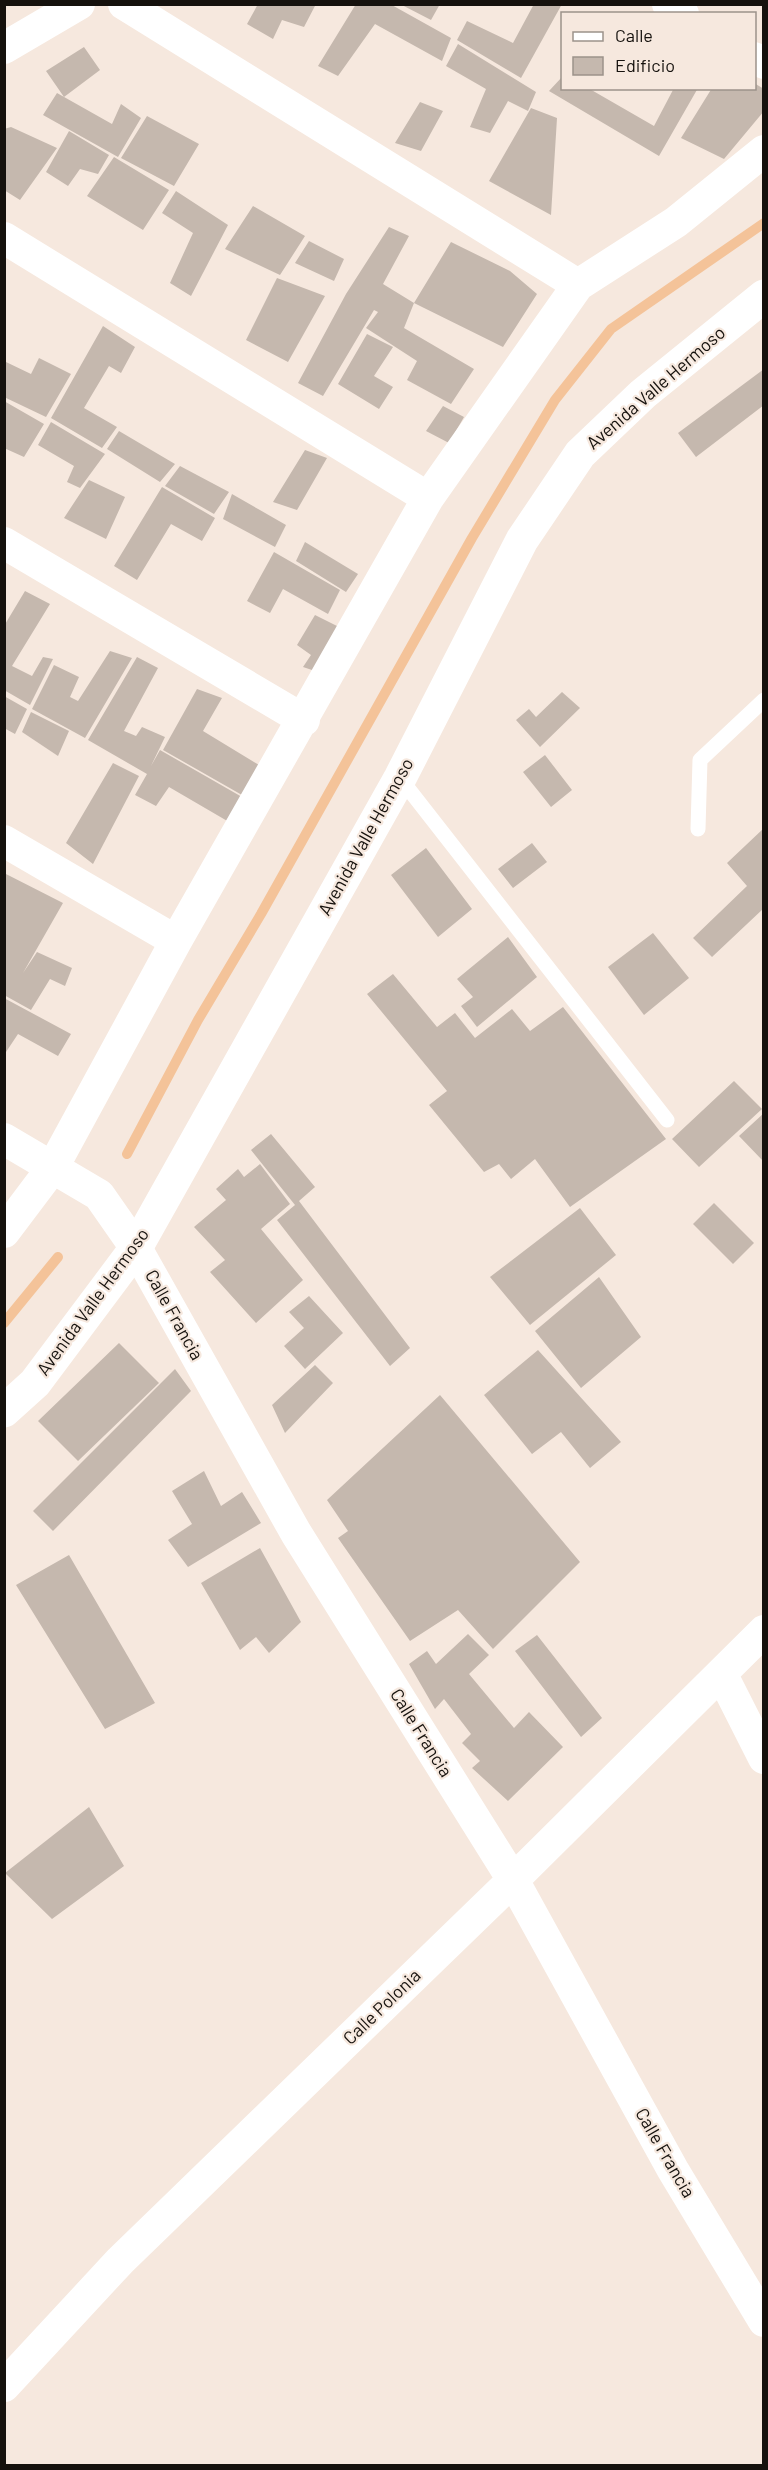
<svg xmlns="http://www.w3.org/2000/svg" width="768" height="2470" viewBox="0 0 768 2470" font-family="Barlow,sans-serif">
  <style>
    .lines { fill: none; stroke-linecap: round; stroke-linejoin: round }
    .stream { stroke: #f4c399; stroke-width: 10 }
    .building { fill: #c5b8ae }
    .service { stroke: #fff; stroke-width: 15 }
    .minor { stroke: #fff; stroke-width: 32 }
    .tertiary { stroke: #fff; stroke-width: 33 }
    .labels { text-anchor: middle; stroke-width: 4.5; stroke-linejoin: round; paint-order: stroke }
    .street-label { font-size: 18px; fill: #15110d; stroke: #f6e8de }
  </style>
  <rect width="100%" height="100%" fill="#f6e8de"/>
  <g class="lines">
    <path class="stream" d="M127 1154 198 1020 261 914 472 538 555 400 611 329 764 223
      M4 1323 58 1257"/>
  </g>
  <path class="building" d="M258 4H316L304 27 282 20 273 39 247 24Z
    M356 4H390L451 38 442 61 375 24 338 76 318 66Z
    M400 4H440L431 20Z
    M534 4H562L521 78 457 40 467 21 513 43Z
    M458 44 536 92 528 111 508 101 490 133 470 127 486 89 446 66Z
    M84 47 100 70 64 97 46 71Z
    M562 77V88H588L654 126 674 88H698L659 156 549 91Z
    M754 83 764 89V111L724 159 681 138 712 88H754Z
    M57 93 112 124 121 104 141 118 118 157 43 115Z
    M420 102 443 111 421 151 395 143Z
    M531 108 557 118 551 215 489 181Z
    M147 116 199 144 174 186 121 158Z
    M11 127 57 148 20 200 4 190V129Z
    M69 131 109 155 98 174 80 169 68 186 46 172Z
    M114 157 169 190 143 230 87 196Z
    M176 191 228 225 191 296 170 283 193 233 162 213Z
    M253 206 305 236 280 275 225 249Z
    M389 227 409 236 383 284 414 303 404 328 474 369 451 404 407 380 417 361 366 328 378 312 374 310 323 396 298 383 346 294Z
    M309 241 344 259 334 281 295 263Z
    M451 242 510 271 537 294 503 347 414 303Z
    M277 278 325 296 288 362 246 340Z
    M103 326 135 347 121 373 109 366 84 408 117 427 102 448 51 418Z
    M367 334 393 347 374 376 393 387 379 409 338 384Z
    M39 358 71 374 46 417 4 397 6 362 31 374Z
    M764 369V405L696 457 678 433Z
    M4 401 44 424 24 457 4 448Z
    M443 406 464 417 449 443 426 431Z
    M51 422 105 454 80 488 67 482 74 466 38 445Z
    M119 431 175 464 160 482 107 449Z
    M305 450 327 458 297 510 273 502Z
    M180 466 229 492 214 514 165 486Z
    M89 480 125 497 106 539 64 518Z
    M162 487 215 518 202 541 171 524 137 580 114 566Z
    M232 494 286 525 275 547 223 519Z
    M305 542 358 574 346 592 296 561Z
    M274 552 340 590 328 614 283 589 270 613 247 601Z
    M25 591 50 604 12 666 32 676 43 657 53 659 30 705 4 690V626Z
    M315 615 339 627 315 671 303 667 311 655 297 645Z
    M110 651 132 658 85 738 32 709 54 665 79 677 70 697 78 701Z
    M137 657 158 668 124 731 136 736 142 727 165 737 151 766 160 750 242 797 229 822 169 787 156 806 135 795 147 774 88 740Z
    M197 689 222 698 203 731 259 765 242 795 163 750Z
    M562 692 580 708 540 747 516 720 529 709 536 717Z
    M4 696 27 709 15 734 4 728Z
    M31 712 69 731 58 756 22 732Z
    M545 755 572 790 551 807 523 772Z
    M113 763 139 776 93 864 66 843Z
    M764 828V908L712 957 693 938 747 886 727 863Z
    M532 843 547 862 513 888 498 869Z
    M426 848 472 909 438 937 391 875Z
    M4 873 63 903 23 973 37 952 72 968 65 986 50 979 31 1010 4 995Z
    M653 933 689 978 644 1015 608 967Z
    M508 937 537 977 477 1027 461 1006 473 997 457 979Z
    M393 974 437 1027 455 1013 475 1038 512 1009 530 1031 563 1007 666 1139 570 1207 535 1159 511 1179 499 1164 484 1172 429 1105 447 1091 367 994Z
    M4 998 71 1034 58 1056 18 1034 4 1055Z
    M734 1081 762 1109 699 1167 672 1139Z
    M764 1113V1162L739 1136Z
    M271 1134 315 1187 299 1201 410 1348 390 1366 277 1220 295 1205 251 1150Z
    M260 1164 290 1204 261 1229 303 1280 256 1323 210 1272 225 1260 194 1227 226 1200 216 1189 238 1169 244 1177Z
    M714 1203 754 1243 733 1264 693 1224Z
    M580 1208 616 1255 530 1325 490 1277Z
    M599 1277 641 1337 581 1388 535 1331Z
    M309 1296 343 1333 305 1369 284 1346 304 1328 289 1312Z
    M119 1343 159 1383 78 1461 38 1421Z
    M538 1350 621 1442 590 1468 561 1432 532 1454 484 1395Z
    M315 1365 333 1383 285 1433 272 1405Z
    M175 1369 191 1391 53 1531 33 1511Z
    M440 1395 580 1562 493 1649 458 1610 410 1641 338 1538 348 1531 327 1500Z
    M204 1471 221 1506 242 1492 261 1523 188 1567 168 1540 192 1524 172 1491Z
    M260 1548 301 1622 269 1653 256 1637 240 1650 201 1583Z
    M69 1555 155 1703 105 1729 16 1585Z
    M468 1634 489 1655 469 1674 514 1728 529 1712 563 1747 508 1801 472 1768 480 1761 462 1743 471 1734 444 1699 435 1709 409 1664 427 1651 436 1664Z
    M537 1635 602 1718 581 1737 515 1651Z
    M89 1807 124 1866 52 1919 5 1873Z"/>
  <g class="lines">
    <path class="service" d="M400 778 667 1120
      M698 829 700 760 764 700"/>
    <path class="minor" d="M124 4 578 285
      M668 4 683 14
      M4 48 79 4
      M754 58 764 63
      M4 238 428 498
      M4 543 304 720
      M4 841 176 941
      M4 1139 99 1195 136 1248 296 1533 513 1880 673 2170 764 2321
      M4 1232 53 1167 176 941 428 498 578 285 676 222 764 151
      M722 1675 764 1758
      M4 2386 120 2261 513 1880 764 1631"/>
    <path class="tertiary" d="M4 1411 35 1383 136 1248 400 778 522 540 580 454 643 394 764 296"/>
  </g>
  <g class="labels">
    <g class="street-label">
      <text transform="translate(656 388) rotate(-41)" y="6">Avenida Valle Hermoso</text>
      <text transform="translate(366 837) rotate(-61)" y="6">Avenida Valle Hermoso</text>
      <text transform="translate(93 1302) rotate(-54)" y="6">Avenida Valle Hermoso</text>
      <text transform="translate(174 1315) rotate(61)" y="6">Calle Francia</text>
      <text transform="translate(421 1733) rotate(58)" y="6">Calle Francia</text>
      <text transform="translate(382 2007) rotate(-44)" y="6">Calle Polonia</text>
      <text transform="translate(665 2153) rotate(60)" y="6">Calle Francia</text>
    </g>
  </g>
  <rect width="768" height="2470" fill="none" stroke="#15110d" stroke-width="12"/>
  <rect x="561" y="12" width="195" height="78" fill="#f6e8de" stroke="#9c928a" stroke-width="1.5"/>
  <rect x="573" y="32" width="30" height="9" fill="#ffffff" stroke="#9c928a" stroke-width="1.5"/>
  <text x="615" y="42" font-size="18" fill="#15110d">Calle</text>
  <rect x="573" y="57" width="30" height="18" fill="#c5b8ae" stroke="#9c928a" stroke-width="1.5"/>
  <text x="615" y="72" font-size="18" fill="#15110d">Edificio</text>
</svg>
